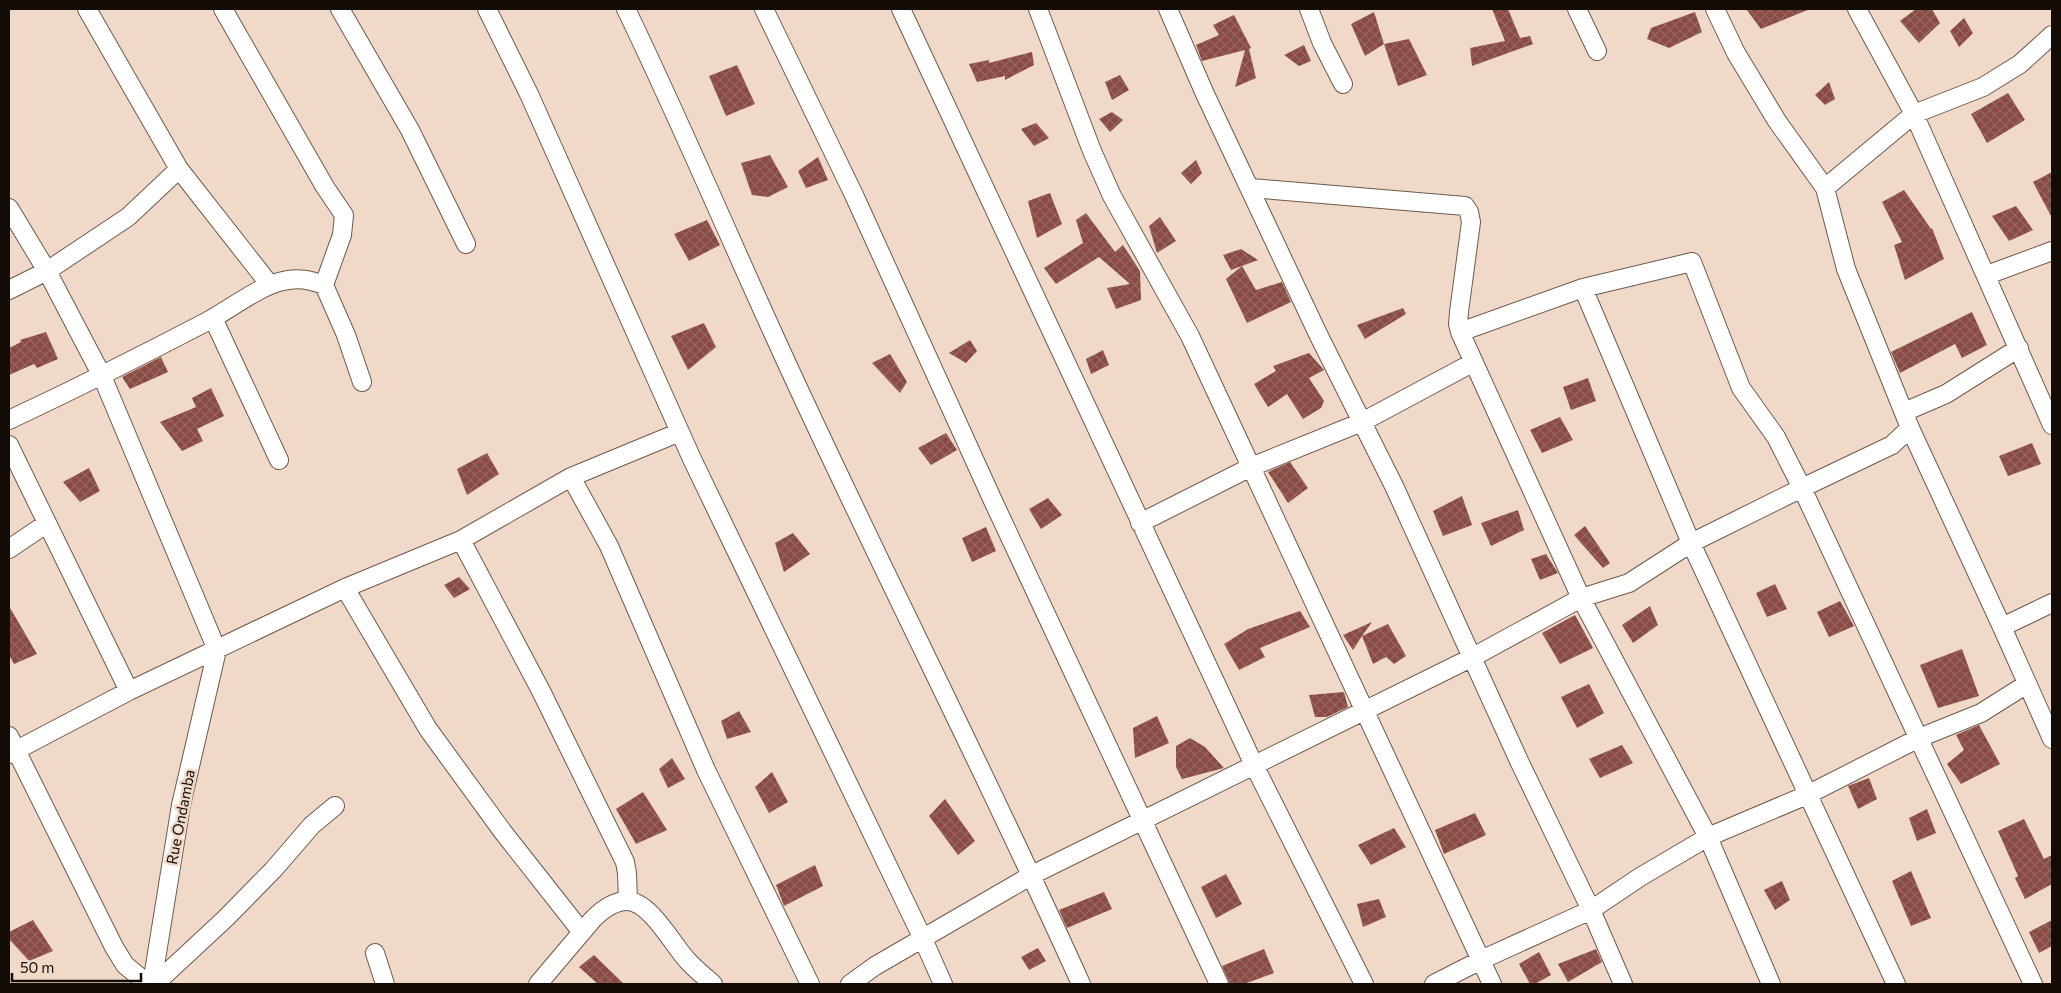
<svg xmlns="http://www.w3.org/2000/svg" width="2061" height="993" viewBox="0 0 2061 993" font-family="Commissioner,sans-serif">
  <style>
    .building { fill: url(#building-cross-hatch) }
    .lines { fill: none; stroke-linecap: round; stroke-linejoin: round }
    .minor-casing { stroke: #6d5a4c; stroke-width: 20 }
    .minor { stroke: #fff; stroke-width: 18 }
    .labels { text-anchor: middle; stroke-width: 5; stroke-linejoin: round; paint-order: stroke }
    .street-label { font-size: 15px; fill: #130b06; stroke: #f0d9c9 }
  </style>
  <defs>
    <pattern id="building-cross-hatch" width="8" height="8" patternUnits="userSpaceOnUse" patternTransform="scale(1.25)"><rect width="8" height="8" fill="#8a4a44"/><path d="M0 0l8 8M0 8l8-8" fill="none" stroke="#966560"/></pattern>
  </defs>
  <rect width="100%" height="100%" fill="#f0d9c9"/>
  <path class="building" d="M1492 9H1508L1520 38 1530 36 1533 44 1472 66 1470 48 1505 41Z
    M1746 9H1810L1761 29Z
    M1916 9H1932L1940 23 1919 43 1900 21Z
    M1374 12 1384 44 1365 56 1351 24Z
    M1695 12 1702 32 1669 48 1647 39 1651 28Z
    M1234 15 1251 48 1249 49 1256 78 1235 87 1245 50 1202 61 1196 45 1219 35 1213 25Z
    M1964 18 1973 33 1959 47 1950 31Z
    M1409 39 1427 75 1398 86 1384 44Z
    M1304 45 1311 61 1299 66 1284 55Z
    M1032 52 1034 65 1005 80V76L977 82 969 64 989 60V63Z
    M737 65 755 104 726 116 709 76Z
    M1120 75 1129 90 1112 100 1105 82Z
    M1829 82 1835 99 1825 105 1815 95Z
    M2008 93 2025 120 1987 143 1971 114Z
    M1112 112 1123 120 1110 132 1099 119Z
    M1036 123 1049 138 1034 146 1021 129Z
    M770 155 788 187 768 197 752 195 741 163Z
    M818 157 828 180 806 188 798 171Z
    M1196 160 1202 173 1191 184 1181 173Z
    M2052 172V218L2033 182Z
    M1904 190 1931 229 1932 228 1944 259 1905 280 1894 245 1902 242 1882 202Z
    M1050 193 1062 224 1037 238 1028 201Z
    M2016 206 2033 230 2009 241 1992 216Z
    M1086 213 1115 252 1123 245 1140 271 1141 300 1116 309 1107 288 1130 284 1099 257 1056 284 1044 268 1083 243 1076 220Z
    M1160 217 1176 241 1157 253 1149 226Z
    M707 220 720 245 689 261 674 234Z
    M1241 249 1258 260 1231 270 1223 255Z
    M1242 266 1256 290 1282 282 1291 302 1247 323 1226 279Z
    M1403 308 1406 314 1365 339 1357 325Z
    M1972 312 1987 345 1962 358 1955 344 1900 373 1891 352Z
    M704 323 716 347 688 370 671 336Z
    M46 332 58 359 37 368 34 364 9 375V348L21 342 20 340Z
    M970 340 977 351 966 363 949 353Z
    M1103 350 1109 365 1091 374 1086 359Z
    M1309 353 1324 370 1309 378 1324 401 1321 408 1303 419 1287 394 1268 407 1254 384 1276 371 1273 366Z
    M890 354 907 382 900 393 872 363Z
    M161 357 168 372 130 389 122 377Z
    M1588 378 1596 401 1571 410 1563 387Z
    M211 388 224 416 197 429 203 441 182 451 160 422 196 407 192 398Z
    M1560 417 1573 440 1542 453 1530 430Z
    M946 433 957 450 931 465 918 448Z
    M2032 443 2041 464 2008 476 1999 456Z
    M487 453 499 474 467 495 457 469Z
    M1290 462 1308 488 1288 503 1268 472Z
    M89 468 100 491 80 502 63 482Z
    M1462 496 1472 525 1443 536 1433 511Z
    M1048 498 1062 515 1041 529 1029 509Z
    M1518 510 1524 530 1491 546 1481 523Z
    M1585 526 1610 563 1603 568 1574 535Z
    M986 527 996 551 972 562 962 538Z
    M793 533 810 554 784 572 775 543Z
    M1546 554 1558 573 1540 580 1531 559Z
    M459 577 470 589 454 598 444 585Z
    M1775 584 1787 609 1767 617 1756 593Z
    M1840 601 1854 626 1829 637 1817 612Z
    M9 606 37 654 14 664 9 655Z
    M1650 606 1658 625 1633 643 1622 625Z
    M1300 611 1310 627 1260 648 1265 657 1239 670 1224 644 1248 629Z
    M1575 615 1593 648 1560 664 1542 633Z
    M1372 622 1362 636 1353 650 1343 635Z
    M1388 624 1406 656 1394 664 1386 657 1373 664 1362 636Z
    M1962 649 1979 696 1938 708 1920 665Z
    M1589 684 1604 713 1577 728 1561 697Z
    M1344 692 1348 707 1327 717H1315L1309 695Z
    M739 711 751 732 727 739 721 721Z
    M1157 716 1169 743 1135 758 1133 728Z
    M1979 725 2000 764 1961 784 1947 764 1964 750 1956 735Z
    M1190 738 1205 747 1224 768 1182 779 1176 767V746Z
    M1622 745 1633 763 1600 778 1589 759Z
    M672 758 685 779 668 788 659 769Z
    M772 772 788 802 769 813 755 787Z
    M1869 778 1877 799 1858 809 1848 786Z
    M643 792 667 830 636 844 616 809Z
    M945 799 975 841 958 855 929 816Z
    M1927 809 1936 833 1917 841 1909 818Z
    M1475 813 1486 835 1444 854 1435 830Z
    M2024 819 2044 859 2052 855V884L2025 899 2015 878 2018 876 1998 831Z
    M1394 828 1406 847 1371 865 1358 845Z
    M815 865 823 886 784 906 776 885Z
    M1911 871 1931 918 1911 926 1892 881Z
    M1226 874 1242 904 1216 918 1201 887Z
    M1782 881 1790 900 1775 910 1764 890Z
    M1104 892 1112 909 1067 928 1059 910Z
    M1379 899 1386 917 1363 927 1357 904Z
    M33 920 53 951 29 961 9 939V932Z
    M2052 920V946L2039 953 2029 932Z
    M1038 948 1046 961 1029 970 1021 957Z
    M1264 949 1274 973 1244 984H1230L1222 966Z
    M1596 949 1602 962 1568 982 1558 964Z
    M1539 952 1551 975 1535 984H1530L1519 964Z
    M594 955 624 984H598L579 967Z"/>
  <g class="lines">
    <defs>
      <path id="minor" d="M87 9 179 169 270 285
        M340 9 410 130 466 244
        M487 9 529 94 692 459 923 939 943 984
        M626 9C683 127 734 249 789 368 884 575 988 777 1081 984
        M764 9 854 195 994 503 1219 984
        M901 9 1254 765 1364 984
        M1038 9 1092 151 1112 196 1190 336 1492 984
        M1168 9 1205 94 1318 334 1394 486 1520 763 1591 910 1623 984
        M1309 9 1322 43 1343 84
        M1577 9 1597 51
        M1715 9 1736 53 1777 121 1825 188 1846 269 1910 428 2002 627 2052 739
        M1857 9 1914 114 2052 425
        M1251 188 1465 206 1469 212 1471 222 1459 312 1458 324 1460 332 1581 598 1708 837 1771 984
        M1825 188 1914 114 1983 87 2020 64 2052 35
        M9 208 47 271 102 376 217 650 181 805 152 984
        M1987 275 2052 251
        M324 285 346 335 362 382
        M1583 288 1691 543 1896 984
        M9 290 47 271 128 217 179 169
        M213 318 279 460
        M1460 332 1583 288 1692 262 1741 388 1776 437 1802 488 2033 984
        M1904 412 1946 394 2019 348
        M9 420C75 389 141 356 206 322 229 310 259 286 283 281 298 277 310 280 324 285L342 235 344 215 325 187 223 9
        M9 445 129 691
        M571 477 609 546 706 770 810 984
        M1140 523 1251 467 1362 422 1474 362
        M461 540 541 691 625 862 627 873 628 901
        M9 549 46 524
        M345 588 428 729 503 832 581 931
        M2002 627 2052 603
        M9 736 114 947 125 965 148 984
        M9 754 129 691 345 588 461 540 571 477 680 432
        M375 953 385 984
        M155 984 226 918 274 869 312 825 335 806
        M538 984 593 919C602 910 613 901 627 901 650 901 673 945 687 960 695 969 704 976 713 984
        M850 984 875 966 1032 875 1473 657 1581 598 1629 583 1691 543 1802 488 1892 445 1910 428
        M1434 984 1481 960 1591 910 1640 877 1708 837 1807 795 1919 738 1981 713 2027 684"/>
    </defs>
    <use href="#minor" class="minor-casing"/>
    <use href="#minor" class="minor"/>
  </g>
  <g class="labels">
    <g class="street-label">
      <text transform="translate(181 817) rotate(-79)" y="5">Rue Ondamba</text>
    </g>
  </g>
  <rect width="2061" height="993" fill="none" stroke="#130b06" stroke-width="20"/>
  <path d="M12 973v8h129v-8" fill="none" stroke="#130b06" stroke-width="2.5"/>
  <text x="20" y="973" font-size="15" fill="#130b06" stroke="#f0d9c9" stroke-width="4" paint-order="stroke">50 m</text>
</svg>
